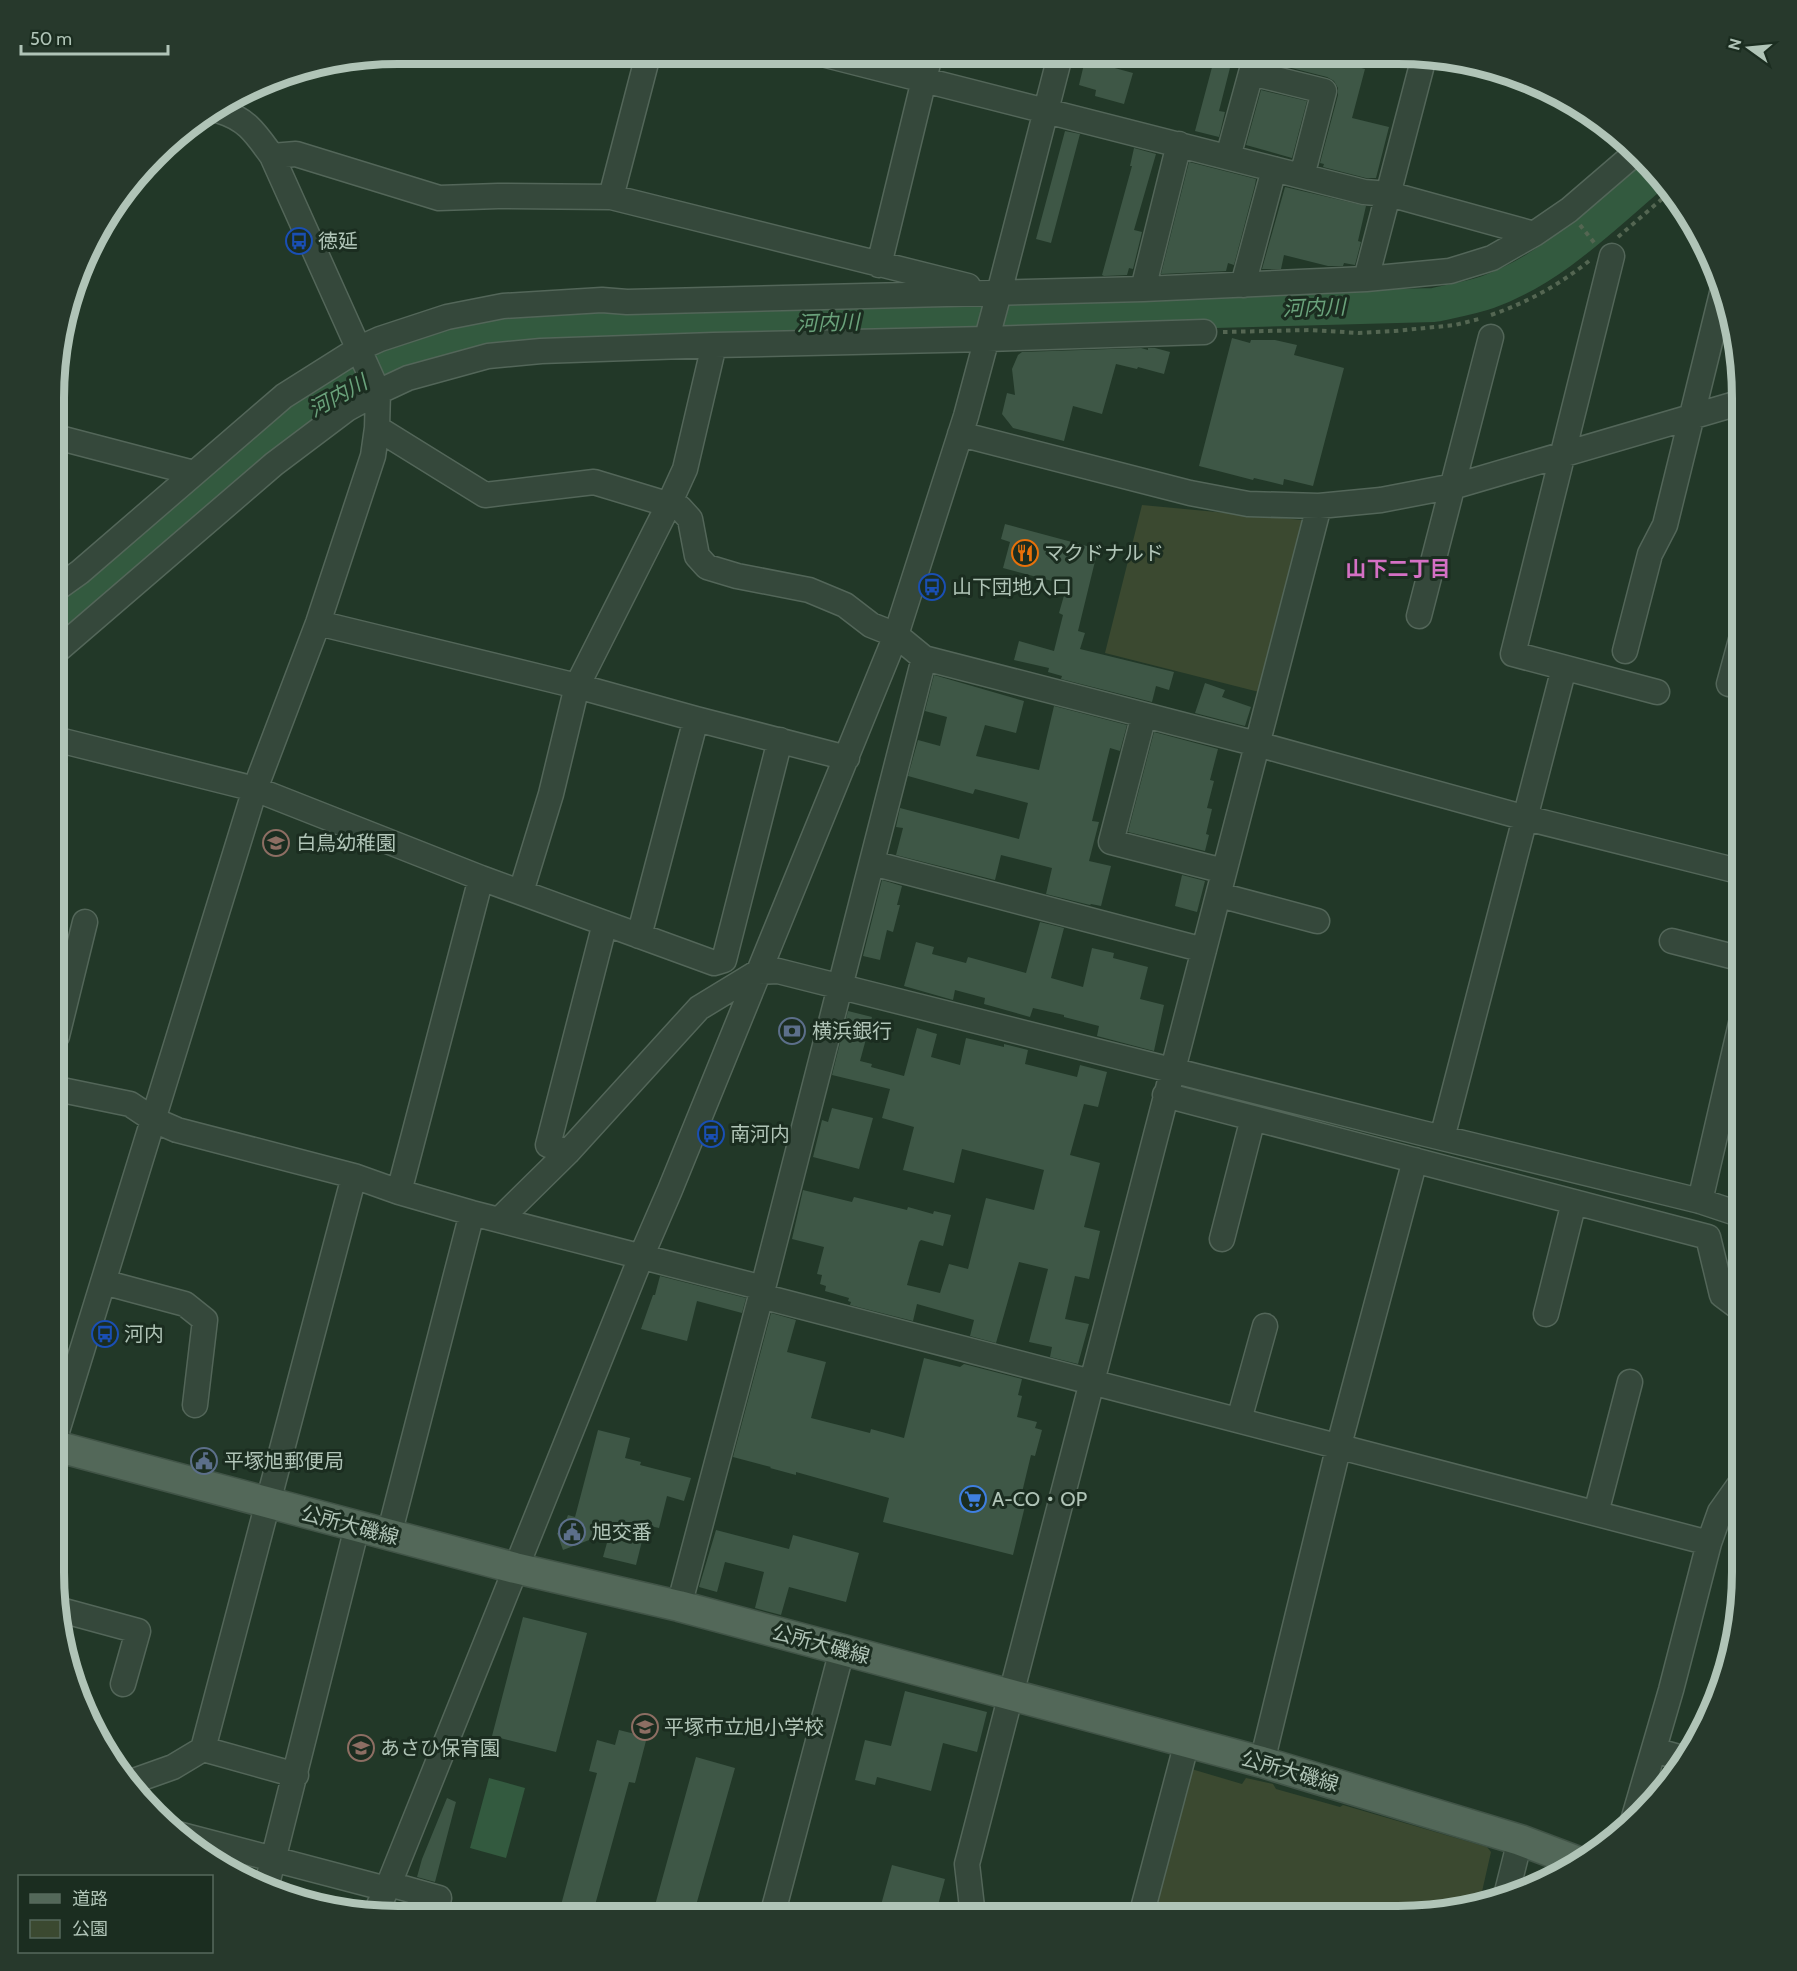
<svg xmlns="http://www.w3.org/2000/svg" width="1797" height="1971" viewBox="0 0 1797 1971" font-family="Cabin,'Noto Sans JP',sans-serif">
  <style>
    .green { fill: #3b4930 }
    .water { fill: #335a3f }
    .lines { fill: none; stroke-linecap: round; stroke-linejoin: round }
    .stream { stroke: #335a3f; stroke-width: 6 }
    .river { stroke: #335a3f; stroke-width: 34 }
    .building { fill: #3e5746 }
    .minor-casing { stroke: #536659; stroke-width: 27 }
    .major-casing { stroke: #415447; stroke-width: 33 }
    .path { stroke: #546652; stroke-width: 4; stroke-dasharray: 4.5 4.5; stroke-linecap: butt }
    .minor { stroke: #35483b; stroke-width: 24 }
    .major { stroke: #536859; stroke-width: 30 }
    .labels { text-anchor: middle; stroke-width: 6; stroke-linejoin: round; paint-order: stroke }
    .poi-label { font-size: 20px; fill: #b0c4b7; stroke: #1b2d20; text-anchor: start }
    .street-label { font-size: 20px; fill: #b0c4b7; stroke: #1b2d20 }
    .water-label { font-size: 21px; font-style: italic; fill: #6aa27b; stroke: #1b2d20 }
    .neighbourhood-label { font-size: 21px; font-weight: bold; fill: #d470c4; stroke: #1b2d20 }
    .rim { fill: none; stroke: #b0c4b7; stroke-width: 8 }
  </style>
  <rect width="100%" height="100%" fill="#223828"/>
  <path class="green" d="M1142 505 1302 520 1259 692 1105 653Z
    M1188 1768 1242 1784 1246 1778 1273 1784 1276 1789 1340 1807 1343 1805 1487 1847 1491 1852 1481 1896 1473 1901 1471 1906 1421 1916H1153Z"/>
  <path class="water" d="M489 1778 525 1788 506 1858 470 1848Z"/>
  <g class="lines">
    <path class="stream" d="M1732 1186 1742 1145"/>
    <path class="river" d="M59 623 298 418 351 386 403 360 438 345 481 333 549 329 1434 305C1452 301 1471 298 1488 292 1552 269 1602 218 1653 175"/>
  </g>
  <path class="building" d="M1215 56H1233L1219 111 1225 112 1219 137 1195 131Z
    M1265 56 1310 57 1332 62 1333 60 1365 69 1352 118 1389 127 1376 178H1366L1323 167 1324 164 1320 163 1338 95V88L1334 81 1327 77 1264 61Z
    M1085 60 1133 73 1124 104 1095 96 1096 90 1079 85Z
    M1261 90 1307 101 1292 158 1246 145Z
    M1065 131 1080 134 1051 243 1036 239Z
    M1134 148 1156 154 1134 230 1142 232 1133 269 1129 268 1127 275 1104 276 1102 275 1132 166H1130Z
    M1189 162 1256 179 1255 185 1234 265 1228 263 1226 271 1161 274Z
    M1285 187 1366 206 1358 241 1361 242 1355 265 1344 263 1343 266H1328L1284 255 1281 269H1262Z
    M1232 338 1250 343 1251 340H1275L1297 345 1294 355 1344 368 1313 486 1284 479 1283 485 1254 478 1253 480 1199 466Z
    M1141 348 1148 350V348H1155L1170 352 1164 374 1138 367 1137 369 1116 364 1102 414 1073 406 1064 441 1013 428 1002 414 1007 393 1015 395 1012 369 1018 355 1022 352Z
    M1005 524 1098 549 1078 631 1085 633 1080 649 1174 672 1169 690 1156 686 1152 702 1061 679 1062 676 1048 672 1049 668 1014 660 1019 641 1054 651 1063 615 1059 613 1067 585 1003 568 1010 542 1001 539Z
    M934 675 1024 701 1016 733 985 725 976 756 1039 770 1054 706 1127 725 1120 751 1110 748 1092 821 1099 822 1089 861 1111 866 1101 906 1091 904 1090 905 1046 894 1052 868 1001 855 995 880 896 855 903 828 896 827 900 808 1019 839 1028 803 975 789 973 794 908 776 918 740 940 746 947 717 925 711Z
    M1205 683 1225 690 1222 697 1251 707 1245 726 1195 713Z
    M1154 732 1218 749 1210 780 1214 781 1207 808 1212 809 1206 834 1209 835 1205 851 1128 832Z
    M1182 875 1205 881 1197 912 1175 906Z
    M882 880 902 886 897 905H900L893 932 887 930 880 960 863 956Z
    M1040 922 1064 928 1051 978 1083 987 1092 948 1114 953 1113 958 1148 967 1140 999 1164 1005 1154 1051 1097 1036 1099 1026 1064 1017V1015L1033 1008 1030 1017 984 1004 985 998 955 990 953 1000 904 986 916 942 934 947 932 954 966 963 968 957 1026 973Z
    M848 1011 872 1017 860 1061 872 1064 871 1067 904 1076 917 1028 937 1034 931 1057 960 1065 966 1038 1004 1047V1044L1028 1050 1025 1064 1077 1077 1080 1065 1107 1072 1098 1107 1084 1104 1070 1155 1100 1163 1084 1227 1100 1231 1089 1279 1075 1276 1065 1319 1089 1324 1078 1364 1050 1357 1052 1347 1029 1342 1048 1269 1019 1262 996 1343 970 1336 974 1320 917 1304 913 1321 850 1305 851 1302 848 1301 849 1298 825 1291 826 1286 820 1284 822 1275 817 1274 824 1247 792 1239 803 1190 852 1202 854 1197 907 1210 908 1207 933 1214 934 1211 951 1215 943 1246 921 1240 919 1242 907 1285 940 1293 949 1264 968 1269 986 1198 1034 1210 1044 1170 962 1149 954 1183 903 1170 914 1127 882 1118 890 1089 832 1075Z
    M832 1108 873 1118 859 1169 813 1157 822 1120 828 1122Z
    M660 1276 746 1298 742 1313 697 1301 687 1341 641 1329 653 1295H655Z
    M771 1313 796 1320 787 1352 826 1362 811 1418 870 1433 871 1429 904 1438 924 1358 960 1367 964 1364 1022 1379 1018 1395 1022 1396 1017 1417 1037 1422 1035 1428 1042 1430 1035 1456 1031 1455 1019 1505 1025 1506 1013 1555 883 1522 889 1498 796 1472V1475L770 1468 771 1467 733 1457Z
    M598 1430 630 1438 625 1458 641 1462 640 1465 691 1478 684 1501 667 1496 659 1528 646 1525 636 1565 603 1557 610 1532 563 1550 557 1533 562 1531 568 1515 575 1517Z
    M716 1530 789 1549 793 1535 859 1553 846 1602 789 1587 781 1615 755 1608 764 1572 725 1562 717 1592 699 1587Z
    M523 1617 587 1633 556 1752 492 1736Z
    M905 1691 987 1712 977 1752 943 1743 931 1791 877 1777 875 1785 855 1780 865 1740 891 1746Z
    M619 1730 647 1737 635 1783 629 1782 592 1916H558L597 1773 589 1771 597 1740 615 1745Z
    M696 1757 735 1768 693 1916H652Z
    M447 1798 456 1802 435 1882 417 1877 422 1859Z
    M892 1865 945 1879 935 1916H878Z"/>
  <g class="lines">
    <defs>
      <path id="minor" d="M826 55 1364 192 1389 194 1534 234
        M272 156 296 154 439 198 498 196 611 197 968 286
        M1228 157 1251 73 1324 91 1302 176
        M611 197 648 55
        M1612 256 1513 654 1657 692
        M879 265 930 55
        M1366 279 1424 57
        M1243 285 1274 169
        M1143 289 1179 144
        M377 428 485 495 594 482 680 508 690 519 697 556 707 567 737 576 809 590 845 605 871 625 896 635 924 658 1257 744 1526 818 1742 872
        M960 434 1190 493 1248 504 1319 506 1381 500 1459 485 1742 402
        M60 438 194 473
        M59 587 80 572 284 396 360 348 380 339 447 317 503 306 602 300 627 302 1143 289 1366 279 1450 271 1492 258 1534 234 1569 210 1633 155
        M1419 616 1491 337
        M318 623 577 686 696 719 847 758
        M59 649 274 464 347 409 378 392 408 378 488 356 541 351 714 345
        M1625 651 1650 554 1665 525 1724 285
        M1729 684 1742 636
        M1144 715 1111 842 1224 871
        M59 740 255 789 481 878 714 963 724 960 780 740
        M872 863 1204 950
        M521 892 551 794 577 686 669 504 685 469 714 345 987 339 1204 332
        M1219 895 1317 921
        M639 936 696 719
        M1672 941 1742 959
        M57 1036 85 922
        M57 1089 130 1104 154 1120 177 1130 354 1176 399 1192 472 1213 763 1288
        M1165 1095 1708 1237 1722 1295 1742 1310
        M1442 1138 1564 668
        M568 1152 548 1145 605 923
        M399 1192 481 878
        M1700 1201 1742 1019
        M500 1219 568 1152 699 1008 758 972 778 971 1422 1133 1700 1201 1742 1215
        M1222 1239 1253 1118
        M103 1282 185 1304 205 1320 195 1405
        M761 1296 1709 1543 1671 1690 1632 1824
        M1546 1314 1574 1202
        M1239 1420 1265 1326
        M55 1438 255 789 318 623 373 456 377 428 378 392 272 156C256 134 247 119 220 111
        M1596 1513 1630 1382
        M389 1535 472 1213
        M1709 1543 1720 1512 1742 1481
        M679 1606 763 1288 924 658
        M57 1609 138 1631 123 1684
        M203 1749 296 1775
        M1654 1750 1686 1759
        M1262 1762 1339 1445 1415 1160
        M128 1783 173 1767 203 1749 354 1176
        M178 1834 387 1889
        M389 1884 439 1898 434 1916
        M266 1888 357 1527
        M1505 1900 1520 1840
        M374 1916 389 1884 641 1257 670 1190 896 635 966 416 999 293 1060 56
        M772 1916 842 1650
        M973 1916 967 1864 1319 506
        M1141 1916 1187 1742"/>
      <path id="major" d="M55 1446 515 1568 679 1606 1262 1762 1520 1840 1581 1863"/>
    </defs>
    <use href="#minor" class="minor-casing"/>
    <use href="#major" class="major-casing"/>
    <path class="path" d="M1580 225 1596 245
      M1618 237 1670 192
      M1491 315C1528 302 1559 285 1589 261
      M1223 332 1310 330 1359 333 1395 331 1455 325 1479 319"/>
    <use href="#minor" class="minor"/>
    <use href="#major" class="major"/>
  </g>
  <defs>
    <symbol id="bus-ring" viewBox="-11 -11 22 22"><circle r="9.5" fill="#1b2d20" stroke="#1a4fb4" stroke-width="1.5"/><path d="M-5-6H5V4H4V6H2V4H-2V6H-4V4H-5ZM-3.5-4V0h7V-4ZM-3.5 1.2v1.5H-2V1.2ZM2 1.2v1.5H3.5V1.2Z" fill="#1a4fb4"/></symbol>
    <symbol id="restaurant-ring" viewBox="-11 -11 22 22"><circle r="9.5" fill="#1b2d20" stroke="#e8710a" stroke-width="1.5"/><path d="M-5-6h1v4h1v-4h1v4h1v-4h1v5L-1.5 .5V6h-2V.5L-5-1ZM5-6V6H3V1.5H1.5Q1.5-4 5-6Z" fill="#e8710a"/></symbol>
    <symbol id="school-ring" viewBox="-11 -11 22 22"><circle r="9.5" fill="#1b2d20" stroke="#8d6e63" stroke-width="1.5"/><path d="M0-5L7-2L0 1L-7-2ZM-4 1L0 2.5L4 1V4Q0 6-4 4Z" fill="#8d6e63"/></symbol>
    <symbol id="bank-ring" viewBox="-11 -11 22 22"><circle r="9.5" fill="#1b2d20" stroke="#5c6f8a" stroke-width="1.5"/><path d="M-6-4H6V4H-6ZM0-2.3a2.3 2.3 0 1 0 0 4.6a2.3 2.3 0 1 0 0-4.6Z" fill="#5c6f8a"/></symbol>
    <symbol id="civic-ring" viewBox="-11 -11 22 22"><circle r="9.5" fill="#1b2d20" stroke="#5c6f8a" stroke-width="1.5"/><path d="M-.6-6.5H3V-4.5H.6V-3L4-1V1h2V6H-6V1h2V-1L-.6-3ZM-1.2 2.5V6h2.4V2.5Z" fill="#5c6f8a"/></symbol>
    <symbol id="supermarket-ring" viewBox="-11 -11 22 22"><circle r="9.5" fill="#1b2d20" stroke="#3f7fe0" stroke-width="1.5"/><path d="M-6-5.5h2.5l.6 2H6L4.5 2H-2.5L-4.4-4H-6ZM-1.5 3.2a1.3 1.3 0 1 0 .1 0ZM3 3.2a1.3 1.3 0 1 0 .1 0Z" fill="#3f7fe0"/></symbol>
  </defs>
  <g fill-rule="evenodd">
    <use href="#bus-ring" x="284" y="226" width="30" height="30"/>
    <use href="#restaurant-ring" x="1010" y="538" width="30" height="30"/>
    <use href="#bus-ring" x="917" y="572" width="30" height="30"/>
    <use href="#school-ring" x="261" y="828" width="30" height="30"/>
    <use href="#bank-ring" x="777" y="1016" width="30" height="30"/>
    <use href="#bus-ring" x="696" y="1119" width="30" height="30"/>
    <use href="#bus-ring" x="90" y="1319" width="30" height="30"/>
    <use href="#civic-ring" x="189" y="1446" width="30" height="30"/>
    <use href="#supermarket-ring" x="958" y="1484" width="30" height="30"/>
    <use href="#civic-ring" x="557" y="1517" width="30" height="30"/>
    <use href="#school-ring" x="630" y="1712" width="30" height="30"/>
    <use href="#school-ring" x="346" y="1733" width="30" height="30"/>
  </g>
  <g class="labels">
    <g class="poi-label">
      <text x="318" y="248">徳延</text>
      <text x="1044" y="560">マクドナルド</text>
      <text x="952" y="594">山下団地入口</text>
      <text x="296" y="850">白鳥幼稚園</text>
      <text x="812" y="1038">横浜銀行</text>
      <text x="730" y="1141">南河内</text>
      <text x="124" y="1341">河内</text>
      <text x="224" y="1468">平塚旭郵便局</text>
      <text x="992" y="1506">A-CO・OP</text>
      <text x="592" y="1539">旭交番</text>
      <text x="664" y="1734">平塚市立旭小学校</text>
      <text x="380" y="1755">あさひ保育園</text>
    </g>
    <g class="street-label">
      <text transform="translate(350 1525) rotate(15)" y="7">公所大磯線</text>
      <text transform="translate(821 1644) rotate(15)" y="7">公所大磯線</text>
      <text transform="translate(1290 1771) rotate(16)" y="7">公所大磯線</text>
    </g>
    <g class="water-label">
      <text transform="translate(1314 308) rotate(-2)" y="7">河内川</text>
      <text transform="translate(828 323) rotate(-2)" y="7">河内川</text>
      <text transform="translate(338 396) rotate(-29)" y="7">河内川</text>
    </g>
    <g class="neighbourhood-label">
      <text x="1398" y="576">山下二丁目</text>
    </g>
  </g>
  <path d="M0 0H1797V1971H0ZM398 64H1398A334 334 0 0 1 1732 398V1572A334 334 0 0 1 1398 1906H398A334 334 0 0 1 64 1572V398A334 334 0 0 1 398 64Z" fill="#27392c" fill-rule="evenodd"/>
  <path class="rim" d="M398 64H1398A334 334 0 0 1 1732 398V1572A334 334 0 0 1 1398 1906H398A334 334 0 0 1 64 1572V398A334 334 0 0 1 398 64Z"/>
  <rect x="18" y="1875" width="195" height="78" fill="#1b2d20" stroke="#57695c" stroke-width="1.5"/>
  <rect x="30" y="1894" width="30" height="9" fill="#536859" stroke="#57695c" stroke-width="1.5"/>
  <text x="72" y="1905" font-size="18" fill="#b0c4b7">道路</text>
  <rect x="30" y="1920" width="30" height="18" fill="#3b4930" stroke="#57695c" stroke-width="1.5"/>
  <text x="72" y="1935" font-size="18" fill="#b0c4b7">公園</text>
  <g transform="translate(1749 48) rotate(285)" stroke="#1b2d20" stroke-width="4.5" paint-order="stroke">
  <path d="M0-4.5L10 22L0 15L-10 22Z" fill="#b0c4b7"/>
  <text y="-9" font-size="16" font-weight="bold" text-anchor="middle" fill="#b0c4b7">N</text>
  </g>
  <path d="M21 45v9h147v-9" fill="none" stroke="#b0c4b7" stroke-width="3"/>
  <text x="30" y="45" font-size="18" fill="#b0c4b7" stroke="#1b2d20" stroke-width="4.5" paint-order="stroke">50 m</text>
</svg>
